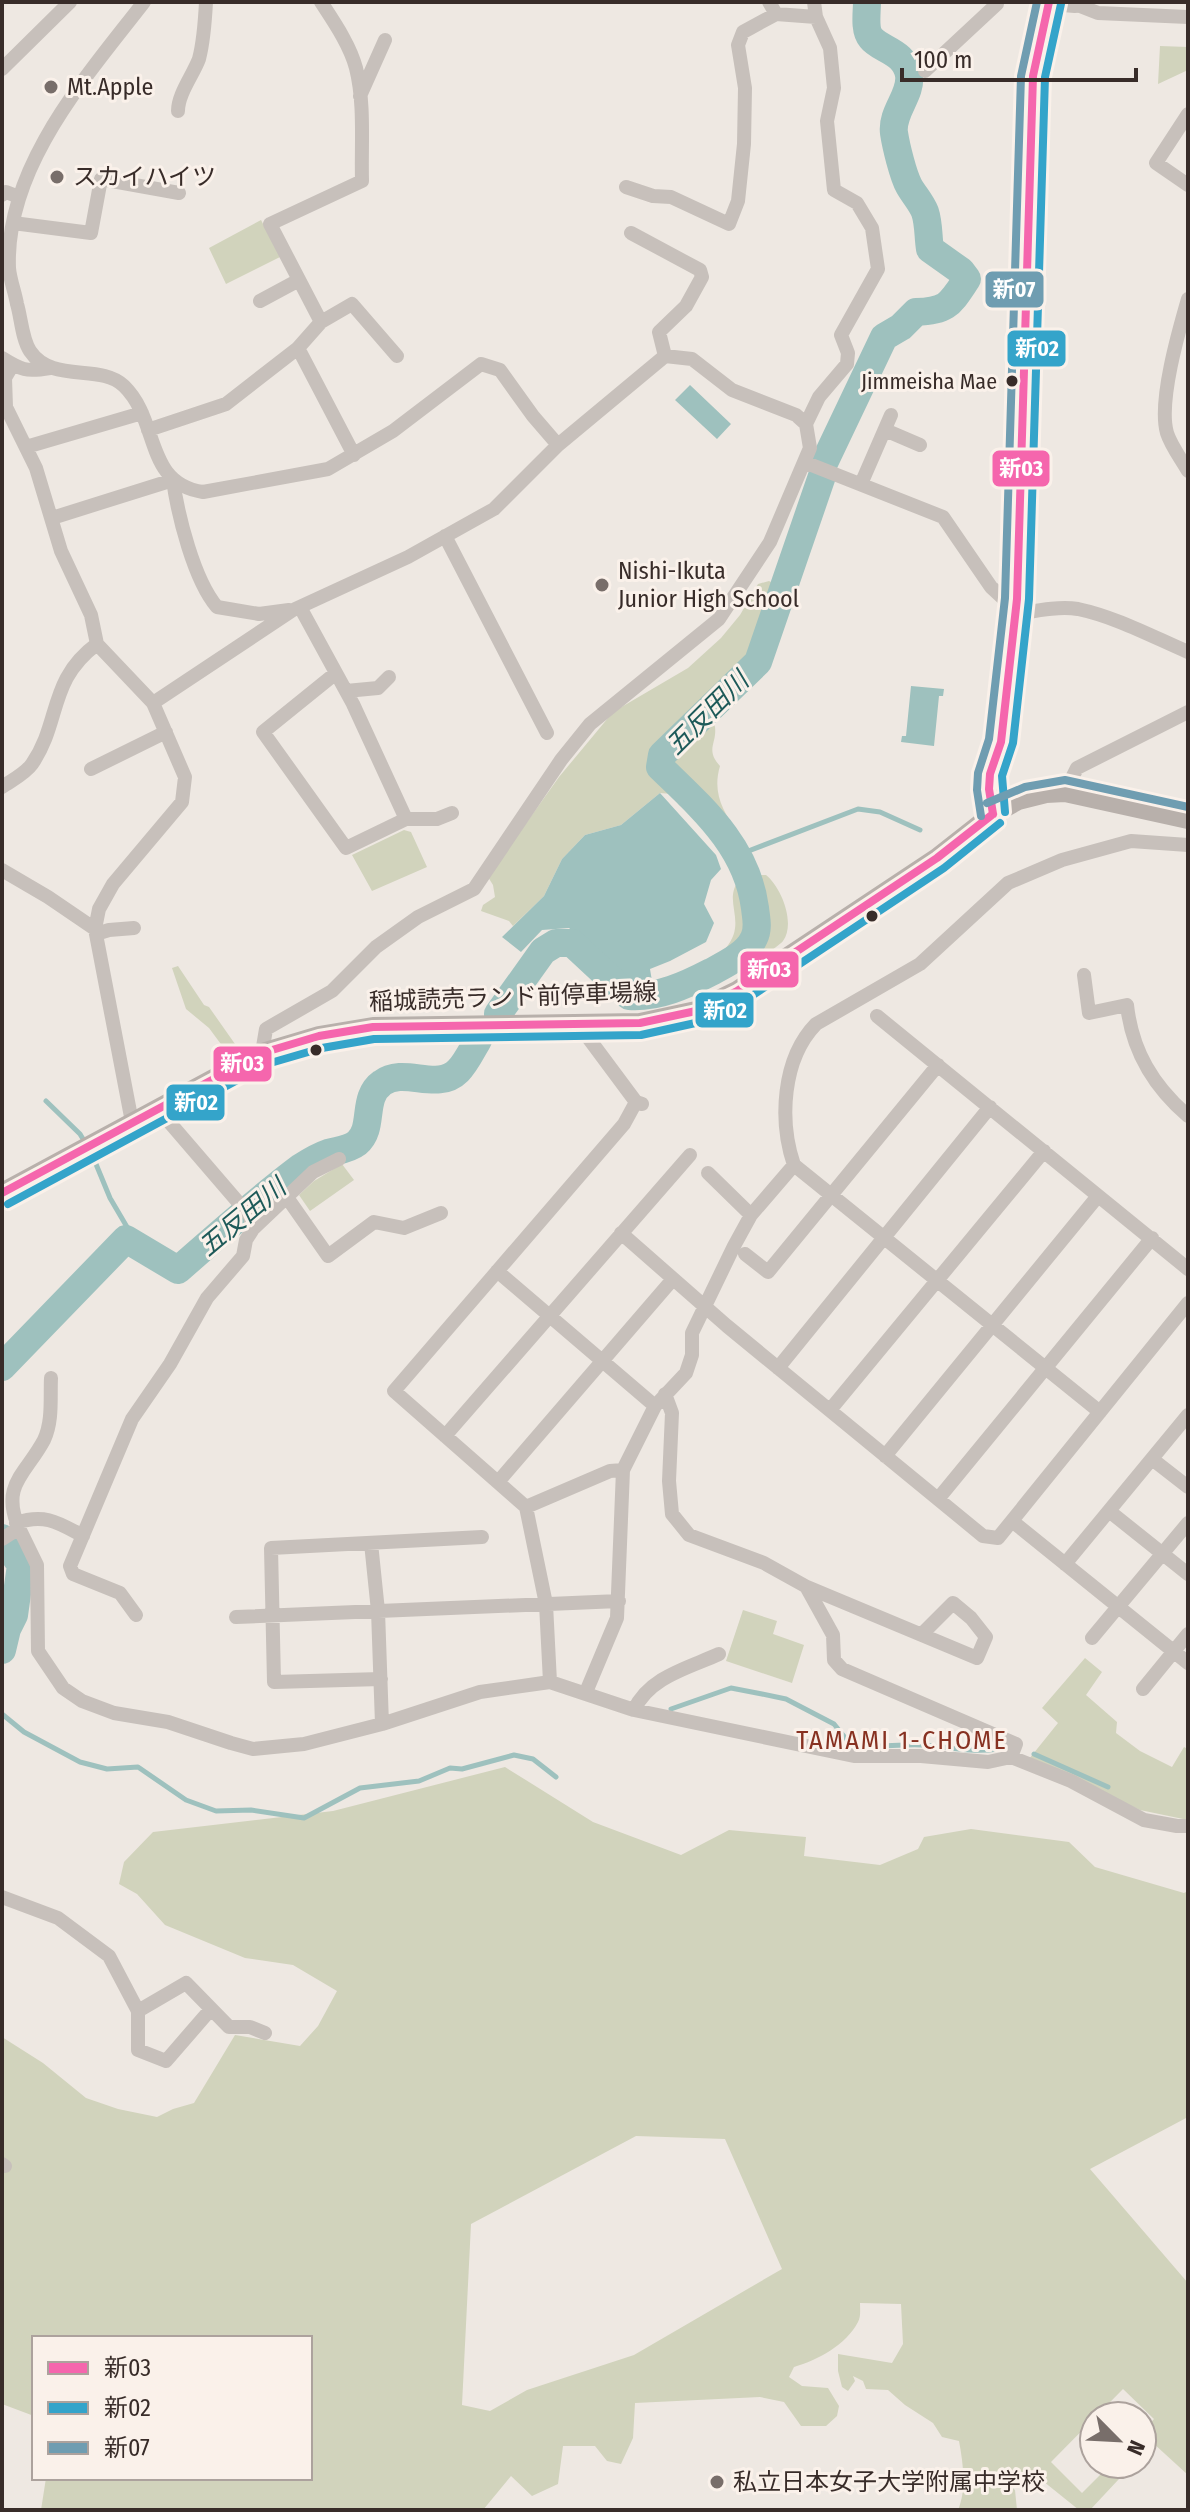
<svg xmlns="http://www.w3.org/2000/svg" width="1190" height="2512" viewBox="0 0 1190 2512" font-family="'Fira Sans Condensed','Noto Sans JP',sans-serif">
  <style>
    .green { fill: #d1d3bc; fill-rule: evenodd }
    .water { fill: #9ec1be }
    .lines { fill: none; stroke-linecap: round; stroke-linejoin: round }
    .stream { stroke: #9ec1be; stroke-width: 5 }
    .river { stroke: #9ec1be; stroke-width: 28 }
    .minor { stroke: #c7c0bb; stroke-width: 14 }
    .tertiary { stroke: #c7c0bb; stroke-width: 18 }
    .secondary { stroke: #b8b0ab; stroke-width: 20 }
    .bus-1-casing { stroke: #faf1ea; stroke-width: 14 }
    .bus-2-casing { stroke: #faf1ea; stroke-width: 14 }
    .bus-3-casing { stroke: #faf1ea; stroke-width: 14 }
    .bus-1 { stroke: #f566ad; stroke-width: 8 }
    .bus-2 { stroke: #34a4ca; stroke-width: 8 }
    .bus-3 { stroke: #6f9db1; stroke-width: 8 }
    .poi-dot { fill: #786e6a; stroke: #faf1ea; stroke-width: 3 }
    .bus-dot { fill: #382c29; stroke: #faf1ea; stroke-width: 3 }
    .labels { text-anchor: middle; stroke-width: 6; stroke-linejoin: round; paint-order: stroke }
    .bus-label { font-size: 22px; fill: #382c29; stroke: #faf1ea; text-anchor: end }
    .poi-label { font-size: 24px; fill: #382c29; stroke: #faf1ea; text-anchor: start }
    .street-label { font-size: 24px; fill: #382c29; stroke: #faf1ea }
    .water-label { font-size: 26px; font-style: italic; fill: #1e5a59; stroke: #faf1ea }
    .neighbourhood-label { font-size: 26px; letter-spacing: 2px; fill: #873121; stroke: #faf1ea }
    .line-badge { stroke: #faf1ea; stroke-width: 3 }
    .badge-label { font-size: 22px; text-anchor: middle; font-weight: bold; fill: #fff }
  </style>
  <rect width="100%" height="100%" fill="#eee8e2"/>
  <path class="green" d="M1160 46 1188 47V70L1158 84Z
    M261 220 280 257 226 284 209 248Z
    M769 581 787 590 767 653 710 714C712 718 714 723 715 727 717 744 705 749 720 766 712 793 723 811 738 833L725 850 697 819 679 805 672 794 660 793 621 825 585 835 562 859 544 896 513 926 509 921 481 911 483 905 495 897 493 885 488 877 559 777 613 712 688 668 721 638 740 615 758 584Z
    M404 830 411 832 427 867 372 891 352 855Z
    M755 875H766C781 887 796 923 783 941 781 944 762 957 757 962L752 961 741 969 740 965 734 966 726 948C748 921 722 902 739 880Z
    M178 966 204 1005 209 1007 235 1044 226 1051 209 1028 186 1009 172 968Z
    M342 1164 354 1180 310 1211 299 1195 314 1181Z
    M743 1610 777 1621 773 1634 804 1645 792 1683 726 1661Z
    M1085 1658 1102 1672 1086 1695 1117 1722 1116 1733 1140 1751 1172 1767 1184 1747 1188 1749V1820L1140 1810 1029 1759 1058 1723 1042 1708Z
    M505 1767 593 1822 681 1855 729 1830 806 1837 804 1856 880 1865 918 1849 924 1837 971 1829 1069 1842 1095 1867 1184 1893 1188 1891V2117L1090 2169 1188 2283V2475L1153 2443 1142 2455V2432L1154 2419 1123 2389 1051 2462 1082 2493 1111 2464H1133L1090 2510H1079L1033 2473 1007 2483 1015 2490 1017 2510H958C967 2489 963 2463 959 2441L942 2437 933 2423 905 2405 888 2390 866 2389 863 2381 853 2376 855 2381 848 2391 842 2387 838 2371V2354L892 2363 903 2344 901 2304 860 2303C860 2309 861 2317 858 2322 846 2345 818 2360 794 2367L789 2377 802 2386 828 2388 839 2406 837 2416 826 2426H801L784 2402 760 2397 635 2403 633 2438 621 2464 607 2461 595 2446H563L558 2484 532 2496 511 2476 483 2510H41L46 2478H310V2338H34V2416L2 2404V2037L43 2063 86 2098 118 2109 157 2117 173 2109 194 2103 235 2035 300 2046 318 2026 337 1991 293 1965 245 1958 165 1925 137 1894 119 1884 124 1862 153 1832 333 1811ZM636 2136 725 2139 782 2269 634 2355 527 2390 490 2411 462 2405 471 2224Z"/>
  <path class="water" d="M690 385 731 424 717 439 675 400Z
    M911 686 944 689 943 696H939L934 746 901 742 902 736H906Z
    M660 793 716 855 721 869 711 880 704 904 714 923 706 942 670 961 650 969 652 981 633 983 569 928 542 930 521 952 502 937 544 896 562 859 585 835 621 825Z"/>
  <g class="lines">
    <path class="stream" d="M738 855 858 809 880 812 920 830
      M46 1101 80 1134 86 1144
      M91 1152 110 1198 127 1227 126 1239
      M671 1709 731 1688 762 1694 786 1699 834 1724 851 1745C875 1748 898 1744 922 1745 947 1747 972 1753 998 1749
      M2 1714 24 1732 80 1762 107 1769 138 1767 186 1800 216 1811 251 1810 304 1818 360 1788 419 1781 450 1768 462 1769 514 1755 533 1759 556 1777
      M1034 1754 1108 1787"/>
    <path class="river" d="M824 463 884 337 901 327 916 312C948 311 950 304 967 279L961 271 930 249C928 237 929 224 925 212 921 202 914 195 909 186 903 175 896 146 894 133 891 112 912 95 909 75 905 51 880 50 871 38 864 30 867 12 867 2
      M498 1014 543 951 556 943H572L629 996C658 998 686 985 711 972 726 964 747 954 754 938 759 928 756 918 755 908 747 846 702 808 660 767L662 755 758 662 822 476
      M2 1367 126 1239 178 1270C218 1235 258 1199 301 1167 309 1162 319 1156 328 1153 338 1150 348 1150 357 1143 375 1128 361 1098 382 1083 404 1066 437 1092 458 1071 466 1063 472 1050 478 1040
      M2 1538 21 1565 14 1615 7 1629 2 1650"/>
    <path class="minor" d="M144 2C86 77 5 167 9 268 10 280 15 292 17 304 21 317 22 339 30 351 52 384 100 363 124 386 160 421 144 483 203 492L328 469 393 431 481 364 500 370 533 416 558 445
      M769 2 776 14 816 17
      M1075 4 1098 13 1188 17
      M2 69 70 2
      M925 71 997 4
      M360 96 385 40
      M178 111C178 94 193 75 199 59 204 40 205 21 206 2
      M1188 114 1156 163 1188 185
      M626 187 653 196 671 197 729 224 738 201 744 144 745 88 738 45 743 32 776 14
      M2 195 6 192 19 197
      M13 223 91 233 101 179 179 193
      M631 233 700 270 702 277 686 306 659 332 665 356
      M1188 299C1179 330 1158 402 1167 433 1171 446 1182 460 1188 471
      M260 301 299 280
      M321 322 270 224 362 181C361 144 365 104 356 68 350 45 334 22 321 2
      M298 348 354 455
      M2 358C21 370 26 372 50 368
      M12 366 5 378 6 407 36 468 61 551 91 615 97 644 153 703 185 777 182 802 113 884 99 909 95 929 132 1122
      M806 424 819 397 847 364 848 353 841 335 878 269 872 228 857 203 834 190 827 121 834 88 830 48 816 17 814 2
      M148 430 226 404 298 348 321 322 352 304 397 356
      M885 430 920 445
      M26 447 142 413
      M804 462 943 517 991 587 1004 599H1017
      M861 484 891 415
      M52 518 173 480C178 516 194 580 217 607L259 614 289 610
      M445 536 547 733
      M300 607 353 704 406 819
      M1016 614C1035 611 1058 606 1078 609 1116 617 1153 637 1188 652
      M336 673 263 732 346 848 406 819H437L452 813
      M346 691 378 688 389 677
      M153 703 293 610 408 557 494 509 558 445 665 356 692 359 732 390 796 415 806 424 810 448 770 542 719 619 590 724 561 760 474 889 418 917 376 947 332 991 266 1029 262 1053
      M91 769 166 732
      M2 787C12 780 25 774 32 764 61 722 48 680 97 644
      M1065 792 1077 768 1188 712
      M2 870 48 897 95 929
      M96 934 109 930 134 928
      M1084 975 1089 1013 1127 1005C1132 1051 1153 1086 1188 1116
      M877 1016 1188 1269
      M578 1024 636 1102 642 1104
      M158 1109 250 1216 253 1229
      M708 1173 751 1215
      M286 1196 328 1256 374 1222 404 1228 441 1213
      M621 1233 727 1326 983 1536 998 1538 1188 1303
      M745 1254 768 1272 938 1065
      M497 1271 655 1406
      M778 1368 990 1107
      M665 1394 672 1413 669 1481 672 1514 689 1535 764 1563 807 1587 977 1658 986 1637 971 1618 953 1603 922 1634
      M830 1410 1044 1151
      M1100 1412 794 1165C779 1121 782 1059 816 1024L920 964 1008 883 1062 860 1131 841 1188 845
      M445 1436 690 1155
      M885 1456 1098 1196
      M1152 1459 1188 1487
      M498 1482 673 1279
      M938 1499 1152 1238
      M526 1507 610 1471 623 1470
      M1109 1511 1188 1574
      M1012 1521 1188 1663
      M16 1523C45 1513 59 1523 83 1536
      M19 1528C0 1485 26 1474 44 1440 53 1421 50 1398 51 1378
      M2 1539 19 1528 37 1565 38 1651 63 1688 82 1701 114 1713 168 1722 231 1743 253 1749 304 1744 382 1724 480 1692 550 1682 634 1710 854 1756H921L988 1762 1011 1757 1071 1781 1144 1820 1177 1826H1188
      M371 1543 378 1611 382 1724
      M1065 1564 1188 1415
      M807 1588 833 1635 834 1660 842 1669 1016 1744 1011 1757
      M136 1615 120 1593 73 1574 70 1566 132 1419 170 1364 207 1298 243 1256 246 1240 253 1229 313 1172 339 1159
      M236 1617 619 1601
      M1092 1638 1188 1523
      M381 1679 274 1682 271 1548 482 1537
      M550 1682 546 1604 526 1507 394 1391 624 1124 636 1102
      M1143 1689 1188 1634
      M586 1692 617 1618 623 1470 655 1406 686 1373 692 1355V1333L734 1246 751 1215 794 1165
      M634 1710C649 1677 688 1668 719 1654
      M2 1897 58 1918 109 1956 138 2011 186 1983 229 2027H250L265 2033
      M138 2011V2050L166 2061 211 2009
      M2 2164 5 2166"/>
    <path class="tertiary" d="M1051 2 1075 4 1078 2
      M993 814 989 789 990 774 1001 742 1017 599 1033 76C1037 51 1046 28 1049 2"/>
    <path class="secondary" d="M2 1193 262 1053 319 1036 373 1027 640 1023 696 1011 737 991 937 858 993 814 1018 800 1046 793 1065 792 1188 819"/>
    <g class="bus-1-casing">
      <path id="bus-1" d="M993 814 989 789 990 774 1001 742 1017 599 1033 76 1049 2
        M2 1193 262 1053 319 1036 373 1027 640 1023 696 1011 737 991 937 858 993 814"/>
    </g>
    <g class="bus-2-casing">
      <path id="bus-2" d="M1005 812 1002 776 1013 743 1029 599 1045 77 1061 4
        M8 1204 267 1064 322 1048 374 1039 641 1035 700 1022 744 1001 944 868 1000 823"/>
    </g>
    <g class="bus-3-casing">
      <path id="bus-3" d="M987 803 1025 787 1065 780 1188 807
        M981 816 977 790 978 773 989 739 1005 598 1021 76 1037 2"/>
    </g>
    <use href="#bus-1" class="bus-1"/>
    <use href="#bus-2" class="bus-2"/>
    <use href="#bus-3" class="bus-3"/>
  </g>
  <g class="poi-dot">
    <circle cx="51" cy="87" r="8"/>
    <circle cx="57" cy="177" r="8"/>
    <circle cx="602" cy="585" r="8"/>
    <circle cx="717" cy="2482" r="8"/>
  </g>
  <g class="bus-dot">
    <circle cx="1012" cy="381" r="7"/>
    <circle cx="872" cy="916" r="7"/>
    <circle cx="316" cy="1050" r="7"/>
  </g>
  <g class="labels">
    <g class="bus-label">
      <text x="997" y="389">Jimmeisha Mae</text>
    </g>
    <g class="poi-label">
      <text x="67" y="95">Mt.Apple</text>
      <text x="73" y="185">スカイハイツ</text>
      <text x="618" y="579">Nishi-Ikuta<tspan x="618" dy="28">Junior High School</tspan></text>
      <text x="733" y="2490">私立日本女子大学附属中学校</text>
    </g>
    <g class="street-label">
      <text transform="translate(513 997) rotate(-2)" y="8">稲城読売ランド前停車場線</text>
    </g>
    <g class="water-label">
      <text transform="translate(707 713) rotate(-45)" y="9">五反田川</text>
      <text transform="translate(242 1217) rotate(-40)" y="9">五反田川</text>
    </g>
    <g class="neighbourhood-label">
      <text x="902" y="1749">TAMAMI 1-CHOME</text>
    </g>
  </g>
  <g class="line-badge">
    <rect x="984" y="270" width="61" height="39" rx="8" fill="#6f9db1"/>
    <rect x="1006" y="329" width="61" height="39" rx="8" fill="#34a4ca"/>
    <rect x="991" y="449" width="60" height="39" rx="8" fill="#f566ad"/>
    <rect x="739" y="950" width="61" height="39" rx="8" fill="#f566ad"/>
    <rect x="694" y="991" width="61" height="38" rx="8" fill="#34a4ca"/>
    <rect x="212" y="1045" width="61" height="38" rx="8" fill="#f566ad"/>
    <rect x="165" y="1083" width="61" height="39" rx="8" fill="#34a4ca"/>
  </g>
  <g class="badge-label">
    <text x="1014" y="297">新07</text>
    <text x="1037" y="356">新02</text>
    <text x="1021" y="476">新03</text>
    <text x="769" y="977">新03</text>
    <text x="725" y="1018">新02</text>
    <text x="242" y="1071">新03</text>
    <text x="196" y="1110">新02</text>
  </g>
  <rect width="1190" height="2512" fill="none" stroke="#382c29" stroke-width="8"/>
  <rect x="32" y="2336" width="280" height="144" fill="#faf1ea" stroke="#aca29d" stroke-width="2"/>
  <rect x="48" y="2362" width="40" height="12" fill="#f566ad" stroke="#aca29d" stroke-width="2"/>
  <text x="104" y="2376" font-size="24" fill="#382c29">新03</text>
  <rect x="48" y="2402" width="40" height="12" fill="#34a4ca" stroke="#aca29d" stroke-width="2"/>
  <text x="104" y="2416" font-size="24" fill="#382c29">新02</text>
  <rect x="48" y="2442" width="40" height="12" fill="#6f9db1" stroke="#aca29d" stroke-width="2"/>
  <text x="104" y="2456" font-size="24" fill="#382c29">新07</text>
  <g transform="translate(1118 2440) rotate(114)"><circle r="38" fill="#faf1ea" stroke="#aca29d" stroke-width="2"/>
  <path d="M0-6L14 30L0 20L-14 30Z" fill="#786e6a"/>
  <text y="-12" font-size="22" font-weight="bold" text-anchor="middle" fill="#382c29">N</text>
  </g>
  <path d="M902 68v12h234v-12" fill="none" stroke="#382c29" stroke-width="4"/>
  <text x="914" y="68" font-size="24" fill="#382c29" stroke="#faf1ea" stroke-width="6" paint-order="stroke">100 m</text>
</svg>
